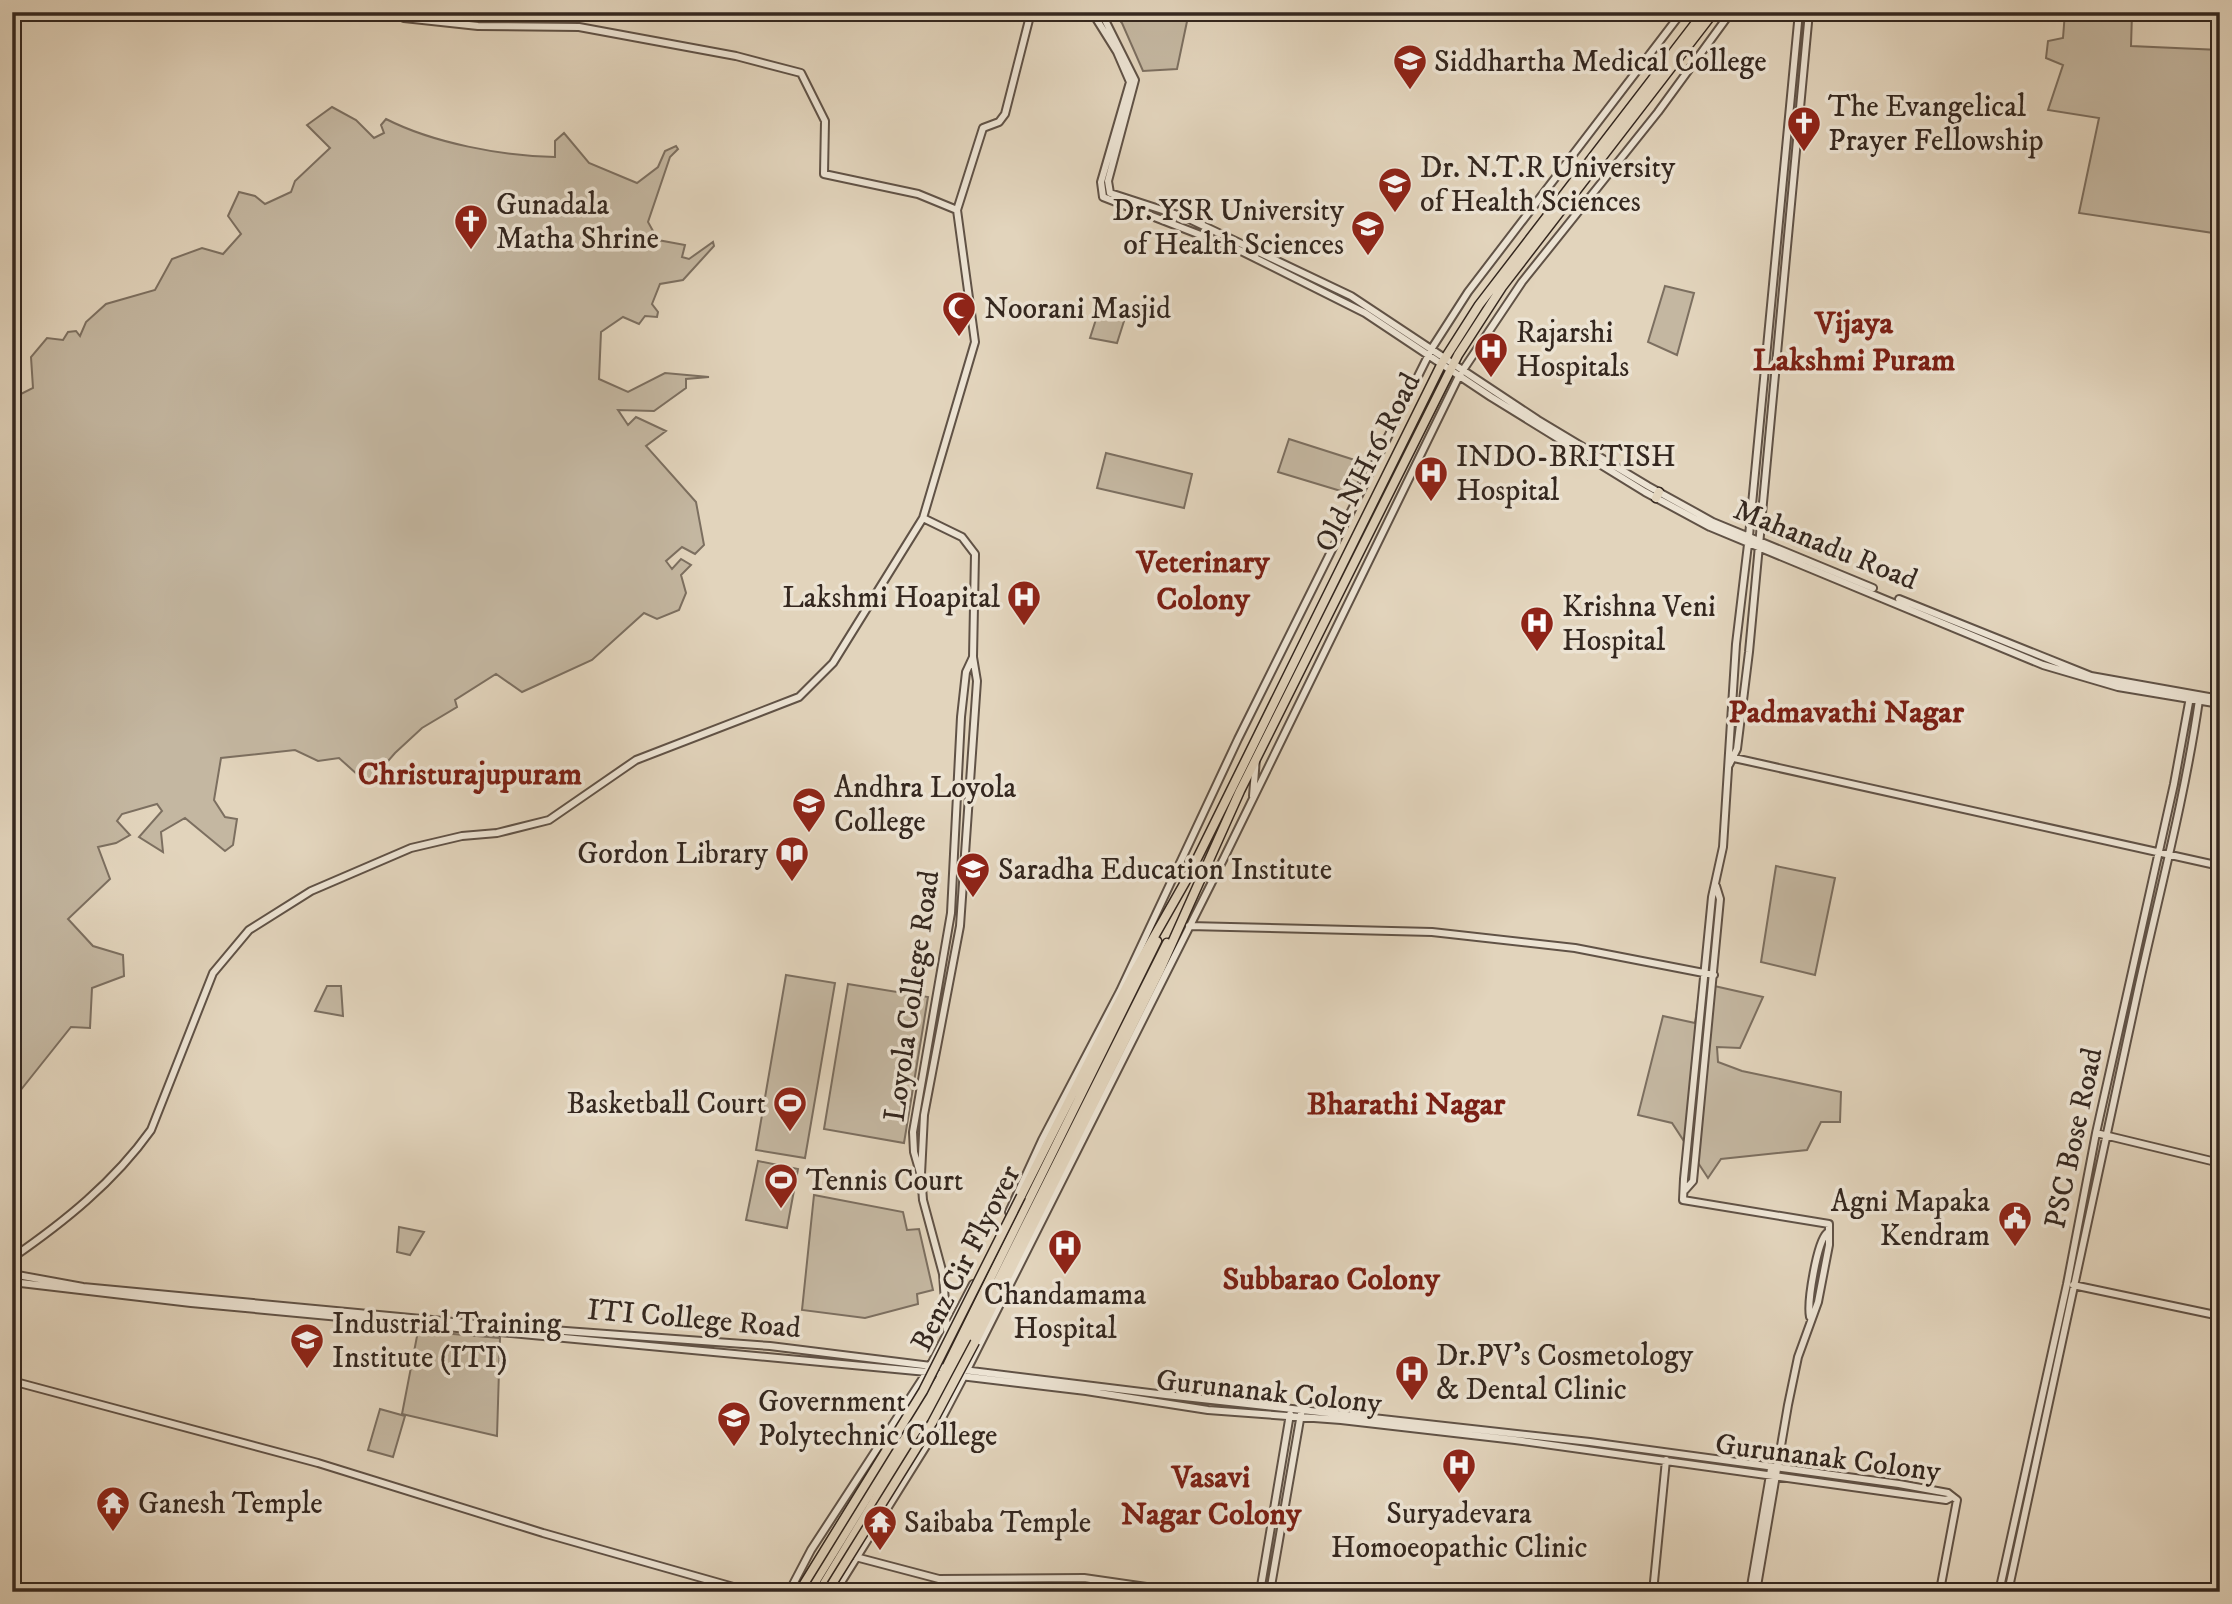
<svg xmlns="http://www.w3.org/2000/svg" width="2232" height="1604" viewBox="0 0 2232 1604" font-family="'IM FELL DW Pica',serif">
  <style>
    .green { fill: #c4b7a1; stroke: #7c6f60; stroke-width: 2 }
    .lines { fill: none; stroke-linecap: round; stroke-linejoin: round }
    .minor-casing { stroke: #605246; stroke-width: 10 }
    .major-casing { stroke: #34271f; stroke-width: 11 }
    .minor { stroke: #ece3d3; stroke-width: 6 }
    .major { stroke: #e2d4bc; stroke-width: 8 }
    .major-bridge-casing { stroke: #34271f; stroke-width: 11; stroke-linecap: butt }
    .major-bridge { stroke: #e2d4bc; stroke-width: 8 }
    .labels { text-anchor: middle; stroke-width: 7; stroke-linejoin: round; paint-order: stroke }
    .poi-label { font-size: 30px; fill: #34271f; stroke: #ece3d3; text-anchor: start }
    .street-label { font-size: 30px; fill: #34271f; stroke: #ece3d3 }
    .neighbourhood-label { font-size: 32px; font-weight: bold; fill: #7a1f14; stroke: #ece3d3 }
  </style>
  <rect width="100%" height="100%" fill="#e2d4bc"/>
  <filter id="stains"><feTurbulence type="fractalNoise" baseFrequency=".00286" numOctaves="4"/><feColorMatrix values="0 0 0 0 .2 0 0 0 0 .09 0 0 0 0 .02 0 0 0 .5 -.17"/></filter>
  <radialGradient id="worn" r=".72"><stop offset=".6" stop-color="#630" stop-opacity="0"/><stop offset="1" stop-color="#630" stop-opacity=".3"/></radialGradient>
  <path class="green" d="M1112 12H1189L1177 69 1143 71 1122 23Z
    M2065 12 2132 14 2131 46 2220 50V234L2079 213 2099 118 2048 110 2063 65 2046 58 2048 41 2063 38Z
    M332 107 356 120 374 138 384 133 381 125 386 119C433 143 502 156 555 157V141L564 133 589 163 637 183 658 167 665 151 676 146 678 149 670 157 648 222 658 240 685 245 682 257 689 259 713 242 714 246 683 280 660 284 652 304 658 312 657 317 645 316 639 324 623 317 601 332 599 379 628 392 665 373 709 377 686 379V388L654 411 618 410 628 425 636 417 666 431 646 446 696 502 704 545 695 554 682 547 666 561 672 569 681 559 691 565 681 575 686 593 679 610 657 619 644 613 592 660 522 692 496 674 455 700 457 707 422 728 395 753 368 784 339 758 318 761 295 750 221 758 214 800 225 817 237 819 233 845 225 851 185 818 161 832 163 852 139 837 162 811 157 804 122 814 117 821 130 835 116 843 98 847 110 879 68 919 93 946 123 955 124 976 92 988 90 1028 71 1027 12 1101V383L21 394 33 388 31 357 47 338 63 340 68 332 76 331 80 336 86 322 106 304 155 290 172 259 202 248 223 254 241 234 228 216 239 192 255 196 265 204 291 192 295 181 330 148 307 125Z
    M1665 286 1694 293 1677 355 1648 342Z
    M1099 310 1125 318 1117 343 1090 338Z
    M1289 439 1364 463 1354 495 1278 472Z
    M1106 453 1192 474 1184 508 1097 488Z
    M1776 866 1835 878 1815 975 1761 962Z
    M786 975 835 983 805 1158 756 1150Z
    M1701 983 1763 997 1740 1048 1717 1047 1718 1062 1742 1071 1841 1092 1840 1122H1821L1807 1150 1721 1159 1708 1178 1672 1123 1638 1115 1663 1016 1695 1023Z
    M848 984 928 997 904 1143 824 1129Z
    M327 986H341L343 1016 315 1011Z
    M758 1161 798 1169 787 1228 746 1220Z
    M814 1195 903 1212 907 1230 919 1229 933 1290 917 1294 918 1304 865 1318 802 1310Z
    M399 1227 424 1232 410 1255 397 1252Z
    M418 1331 500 1338 497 1436 402 1414Z
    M380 1409 405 1416 393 1457 368 1450Z"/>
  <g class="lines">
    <g class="minor-casing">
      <path id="minor" d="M395 12 404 18 478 26 579 27 736 56 801 73 825 121 824 174 918 194 957 210
        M1092 12 1117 52 1130 82 1101 182 1103 197 1239 250 1365 313 1491 397 1645 492 1710 527 2043 665 2118 687 2220 704
        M1101 12 1135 80 1108 181 1110 193 1187 218 1351 296 1538 420 1648 486 1713 522 1873 588
        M923 518 962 537 975 554 973 657 977 681 960 926 924 1115 921 1174 923 1200 943 1274 947 1330
        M1899 599 2091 676 2220 699
        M1734 758 2220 866
        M1729 765 1737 749 1749 652 1809 12
        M1253 796 1256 758
        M1189 926 1432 932 1575 948 1714 975
        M2096 1133 2220 1163
        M920 1173 914 1152 913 1132 951 913 961 717 966 672 973 657
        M1685 1190 1693 1181 1720 899 1716 886
        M1009 1212 1042 1140 1120 991 1238 739 1432 348 1468 292 1682 12
        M12 1258C64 1222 114 1182 151 1130L213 973 249 930 311 891 411 848 462 836 497 833 549 820 636 760 799 697 833 663 923 518 975 342 957 210 983 128 999 122 1005 114 1031 12
        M12 1274 83 1287 496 1326 770 1346 1166 1395 1590 1442 1899 1484 1948 1493 1957 1500 1941 1585 1969 1592
        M12 1282 191 1303 927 1372 1086 1391 1208 1410 1341 1420 1515 1440 1946 1500 1952 1497
        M2073 1285 2220 1316
        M1810 1317C1807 1302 1817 1242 1827 1233
        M968 1368 1224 858 1459 376 1522 282 1658 112 1731 12
        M12 1381 318 1463 543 1533 751 1592
        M848 1555 939 1579 1084 1578 1181 1592
        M789 1592 811 1550 927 1372 973 1284
        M835 1592 933 1435 964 1376
        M1260 1592 1290 1414
        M1270 1592 1302 1408
        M1653 1592 1666 1460
        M1750 1592 1771 1469
        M1756 1592 1788 1405 1798 1357 1818 1302 1829 1245V1224L1683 1200 1684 1179 1712 897 1723 847 1736 644 1749 536 1799 12
        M1999 1592 2067 1284 2096 1133 2174 784 2190 697
        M2008 1592C2050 1389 2096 1187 2139 985 2160 890 2185 797 2199 700"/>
    </g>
    <g class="major-casing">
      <path id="major" d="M12 24 17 12
        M1656 498 1659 492
        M1021 1196 1134 972 1188 877 1442 363 1479 305 1704 12
        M975 1342 1159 972 1240 791 1458 355 1502 287 1714 12
        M809 1592 943 1374 1157 941
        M819 1592 951 1375 1167 943"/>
    </g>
    <use href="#minor" class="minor"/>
    <use href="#major" class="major"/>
    <g class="major-bridge-casing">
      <path id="major-bridge" d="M799 1592 923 1391 1021 1196
        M827 1592 932 1423 975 1342"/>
    </g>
    <use href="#major-bridge" class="major-bridge"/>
  </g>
  <defs>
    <g id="university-pin" transform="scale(1.75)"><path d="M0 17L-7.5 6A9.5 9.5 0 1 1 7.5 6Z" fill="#8f2418" stroke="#ece3d3"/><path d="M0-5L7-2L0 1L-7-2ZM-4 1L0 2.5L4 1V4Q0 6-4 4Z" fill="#fff"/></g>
    <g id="church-pin" transform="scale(1.75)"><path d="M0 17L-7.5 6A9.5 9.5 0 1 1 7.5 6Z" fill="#8f2418" stroke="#ece3d3"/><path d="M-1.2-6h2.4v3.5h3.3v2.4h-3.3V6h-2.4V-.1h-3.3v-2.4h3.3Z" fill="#fff"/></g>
    <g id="mosque-pin" transform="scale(1.75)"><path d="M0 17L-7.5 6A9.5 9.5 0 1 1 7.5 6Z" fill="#8f2418" stroke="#ece3d3"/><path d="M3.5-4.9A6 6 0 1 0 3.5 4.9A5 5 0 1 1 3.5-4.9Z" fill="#fff"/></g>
    <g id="hospital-pin" transform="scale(1.75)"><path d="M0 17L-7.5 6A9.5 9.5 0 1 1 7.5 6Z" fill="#8f2418" stroke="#ece3d3"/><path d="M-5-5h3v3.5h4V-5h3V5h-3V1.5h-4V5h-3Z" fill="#fff"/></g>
    <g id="library-pin" transform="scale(1.75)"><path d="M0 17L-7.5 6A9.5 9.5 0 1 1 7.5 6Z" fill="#8f2418" stroke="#ece3d3"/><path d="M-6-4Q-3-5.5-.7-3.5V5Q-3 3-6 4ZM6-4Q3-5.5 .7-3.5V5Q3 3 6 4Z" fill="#fff"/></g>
    <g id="stadium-pin" transform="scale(1.75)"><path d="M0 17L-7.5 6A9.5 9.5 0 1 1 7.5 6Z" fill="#8f2418" stroke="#ece3d3"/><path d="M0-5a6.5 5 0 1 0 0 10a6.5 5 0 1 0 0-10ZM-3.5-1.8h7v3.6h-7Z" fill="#fff"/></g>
    <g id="civic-pin" transform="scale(1.75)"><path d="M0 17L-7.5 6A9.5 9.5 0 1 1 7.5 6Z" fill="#8f2418" stroke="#ece3d3"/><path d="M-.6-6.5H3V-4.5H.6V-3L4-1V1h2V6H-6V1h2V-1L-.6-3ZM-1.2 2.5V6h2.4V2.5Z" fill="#fff"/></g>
    <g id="temple-pin" transform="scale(1.75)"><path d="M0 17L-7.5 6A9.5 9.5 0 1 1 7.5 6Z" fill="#8f2418" stroke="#ece3d3"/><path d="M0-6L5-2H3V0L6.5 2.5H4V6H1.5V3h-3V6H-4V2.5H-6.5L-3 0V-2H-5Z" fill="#fff"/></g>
  </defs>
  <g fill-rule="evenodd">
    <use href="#university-pin" x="1410" y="61"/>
    <use href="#church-pin" x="1804" y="123"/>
    <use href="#university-pin" x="1395" y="184"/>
    <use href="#church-pin" x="471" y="221"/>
    <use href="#university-pin" x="1368" y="227"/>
    <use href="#mosque-pin" x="959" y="308"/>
    <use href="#hospital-pin" x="1491" y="349"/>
    <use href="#hospital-pin" x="1431" y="473"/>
    <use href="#hospital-pin" x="1024" y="597"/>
    <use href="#hospital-pin" x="1537" y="623"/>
    <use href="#university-pin" x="809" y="804"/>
    <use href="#library-pin" x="792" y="853"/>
    <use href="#university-pin" x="973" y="869"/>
    <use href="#stadium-pin" x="790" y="1103"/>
    <use href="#stadium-pin" x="781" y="1180"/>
    <use href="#civic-pin" x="2015" y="1218"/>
    <use href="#hospital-pin" x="1065" y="1246"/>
    <use href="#university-pin" x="307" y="1340"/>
    <use href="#hospital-pin" x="1412" y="1372"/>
    <use href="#university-pin" x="734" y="1418"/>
    <use href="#hospital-pin" x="1459" y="1465"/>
    <use href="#temple-pin" x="113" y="1503"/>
    <use href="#temple-pin" x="880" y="1522"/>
  </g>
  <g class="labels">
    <g class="poi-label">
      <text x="1434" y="71">Siddhartha Medical College</text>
      <text x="1828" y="116">The Evangelical<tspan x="1828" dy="34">Prayer Fellowship</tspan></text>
      <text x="1420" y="177">Dr. N.T.R University<tspan x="1420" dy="34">of Health Sciences</tspan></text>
      <text x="496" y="214">Gunadala<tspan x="496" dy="34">Matha Shrine</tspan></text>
      <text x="1344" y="220" text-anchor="end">Dr. YSR University<tspan x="1344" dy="34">of Health Sciences</tspan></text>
      <text x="984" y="318">Noorani Masjid</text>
      <text x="1516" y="342">Rajarshi<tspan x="1516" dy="34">Hospitals</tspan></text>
      <text x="1456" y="466">INDO-BRITISH<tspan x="1456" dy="34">Hospital</tspan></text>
      <text x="1000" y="607" text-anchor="end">Lakshmi Hoapital</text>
      <text x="1562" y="616">Krishna Veni<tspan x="1562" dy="34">Hospital</tspan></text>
      <text x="834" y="797">Andhra Loyola<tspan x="834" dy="34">College</tspan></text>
      <text x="768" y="863" text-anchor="end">Gordon Library</text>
      <text x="998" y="879">Saradha Education Institute</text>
      <text x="766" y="1113" text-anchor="end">Basketball Court</text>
      <text x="806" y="1190">Tennis Court</text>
      <text x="1990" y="1211" text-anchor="end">Agni Mapaka<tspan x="1990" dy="34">Kendram</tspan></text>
      <text x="1065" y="1304" text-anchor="middle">Chandamama<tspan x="1065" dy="34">Hospital</tspan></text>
      <text x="332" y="1333">Industrial Training<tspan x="332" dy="34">Institute (ITI)</tspan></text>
      <text x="1436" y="1365">Dr.PV's Cosmetology<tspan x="1436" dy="34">&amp; Dental Clinic</tspan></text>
      <text x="758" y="1411">Government<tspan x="758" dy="34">Polytechnic College</tspan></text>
      <text x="138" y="1513">Ganesh Temple</text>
      <text x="1459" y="1523" text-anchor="middle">Suryadevara<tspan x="1459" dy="34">Homoeopathic Clinic</tspan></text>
      <text x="904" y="1532">Saibaba Temple</text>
    </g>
    <g class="street-label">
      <text transform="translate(1367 462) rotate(-63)" y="10">Old NH16 Road</text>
      <text transform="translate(1826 544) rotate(22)" y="10">Mahanadu Road</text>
      <text transform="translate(911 996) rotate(-82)" y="10">Loyola College Road</text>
      <text transform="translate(2073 1138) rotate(-78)" y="10">PSC Bose Road</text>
      <text transform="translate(965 1258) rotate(-63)" y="10">Benz Cir Flyover</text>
      <text transform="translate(694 1318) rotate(5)" y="10">ITI College Road</text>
      <text transform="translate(1269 1391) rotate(6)" y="10">Gurunanak Colony</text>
      <text transform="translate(1828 1457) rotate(7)" y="10">Gurunanak Colony</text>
    </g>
    <g class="neighbourhood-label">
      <text x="1854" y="333">Vijaya<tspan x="1854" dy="37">Lakshmi Puram</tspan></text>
      <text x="1203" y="572">Veterinary<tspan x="1203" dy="37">Colony</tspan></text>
      <text x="1846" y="722">Padmavathi Nagar</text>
      <text x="470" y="784">Christurajupuram</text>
      <text x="1406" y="1114">Bharathi Nagar</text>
      <text x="1331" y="1289">Subbarao Colony</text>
      <text x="1211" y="1487">Vasavi<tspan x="1211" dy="37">Nagar Colony</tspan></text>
    </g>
  </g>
  <rect width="2232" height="1604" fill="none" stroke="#e2d4bc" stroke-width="42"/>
  <rect x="14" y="14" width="2204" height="1576" fill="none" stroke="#34271f" stroke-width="3.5"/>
  <rect x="21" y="21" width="2190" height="1562" fill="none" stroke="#34271f" stroke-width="2"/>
  <rect width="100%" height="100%" filter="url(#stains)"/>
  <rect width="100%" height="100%" fill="url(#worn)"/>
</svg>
